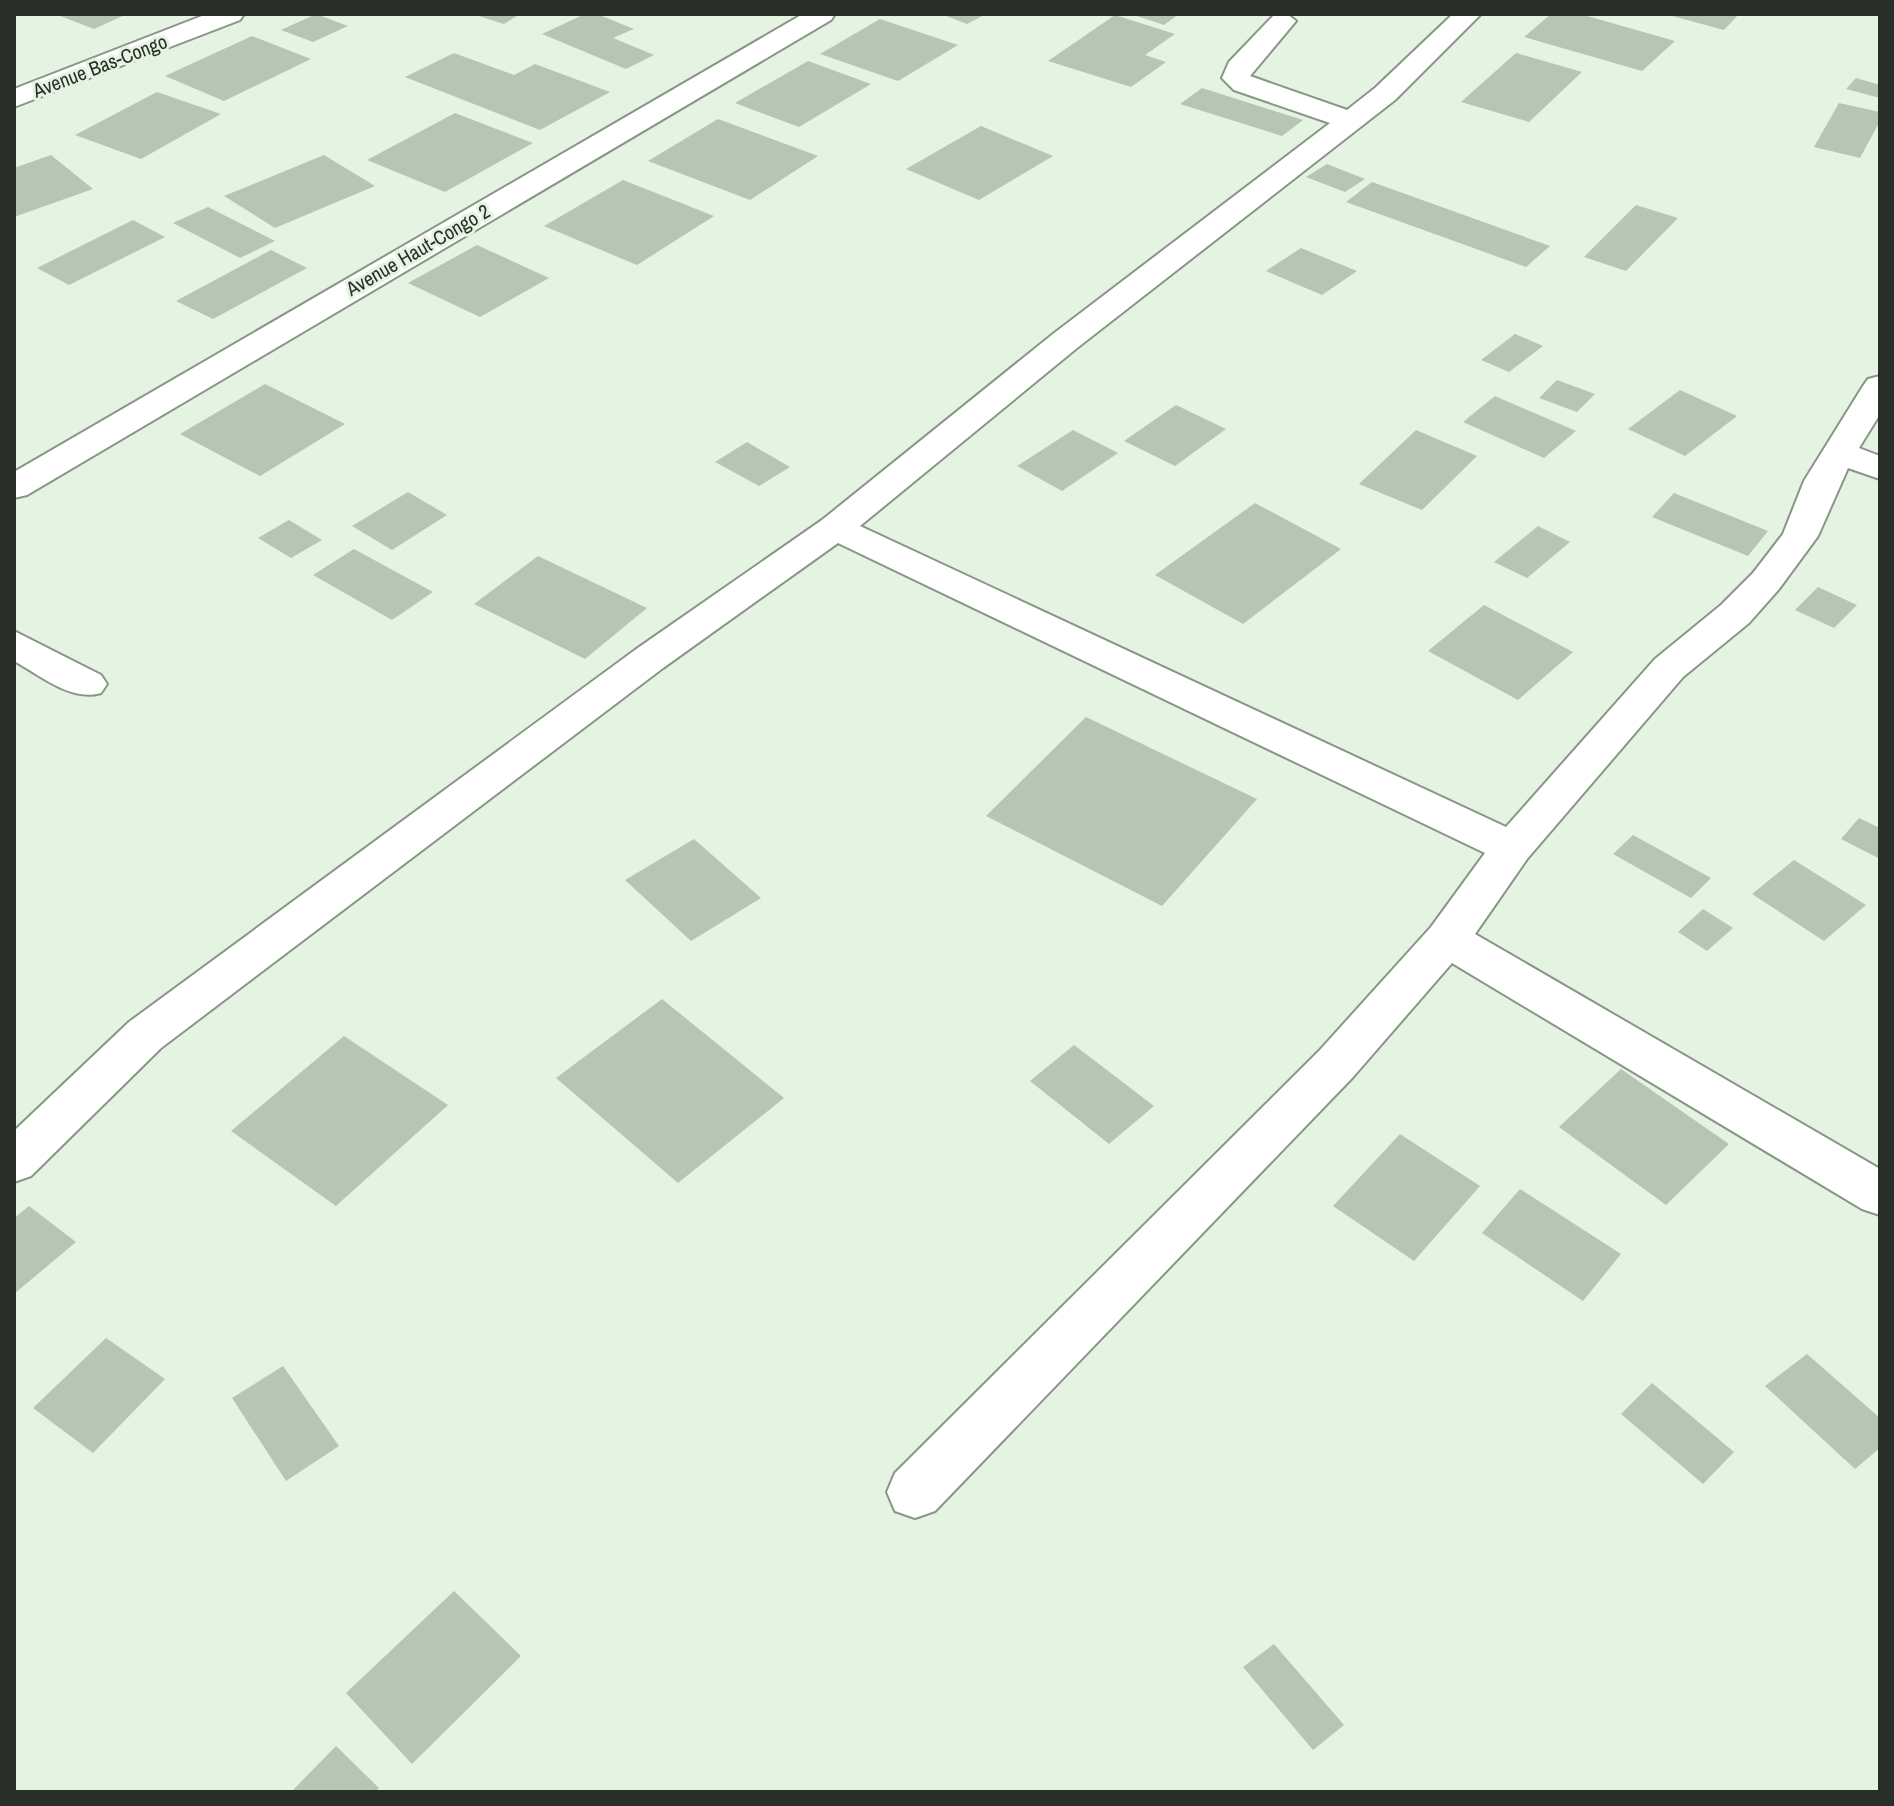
<svg xmlns="http://www.w3.org/2000/svg" width="1894" height="1806" viewBox="0 0 1894 1806" font-family="'Archivo Narrow',sans-serif">
  <style>
    .building { fill: #b7c5b4 }
    .lines { fill: none; stroke-linecap: round; stroke-linejoin: round }
    .minor-casing { stroke: #889686; stroke-width: 4 }
    .minor { fill: #fff; fill-rule: evenodd }
    .labels { text-anchor: middle; stroke-width: 6; stroke-linejoin: round; paint-order: stroke }
    .far-street-label { font-size: 20px; fill: #292f28; stroke: #e5f3e2 }
  </style>
  <rect width="100%" height="100%" fill="#e5f3e2"/>
  <path class="building" d="M55 14H127L94 29Z
    M316 14 348 26 313 42 281 30Z
    M472 14H520L504 24Z
    M585 14H597L634 29 613 38 654 55 626 69 542 34Z
    M941 14H986L967 24Z
    M1131 14H1179L1164 25Z
    M1551 14H1580L1675 41 1642 71 1524 37Z
    M1665 14H1739L1724 30Z
    M1115 15 1175 34 1145 55 1166 62 1131 87 1048 61Z
    M880 19 958 45 898 81 820 54Z
    M252 36 311 59 224 101 165 76Z
    M454 53 514 75 535 64 610 92 540 130 405 77Z
    M1516 53 1582 72 1529 122 1461 102Z
    M808 61 871 84 799 127 735 103Z
    M1856 78 1880 85V98L1846 89Z
    M1202 88 1303 120 1282 136 1180 104Z
    M157 92 221 114 141 159 75 135Z
    M1839 103 1880 112V121L1860 158 1814 147Z
    M455 113 533 143 445 192 367 160Z
    M718 119 818 156 750 200 648 161Z
    M981 126 1053 156 979 200 906 169Z
    M51 155 93 189 14 217V168Z
    M324 155 375 186 275 228 224 196Z
    M1327 164 1365 179 1345 192 1306 177Z
    M623 180 714 216 637 265 544 226Z
    M1372 182 1550 246 1526 267 1346 202Z
    M1636 205 1678 218 1626 271 1584 257Z
    M208 207 275 241 240 258 173 223Z
    M133 220 165 237 69 285 37 268Z
    M477 245 549 278 480 317 408 283Z
    M1301 248 1357 271 1322 295 1266 271Z
    M271 250 307 268 213 319 176 301Z
    M1515 334 1543 346 1509 372 1481 360Z
    M1557 380 1595 394 1577 412 1539 398Z
    M265 384 345 424 260 476 180 434Z
    M1680 390 1737 416 1685 456 1628 429Z
    M1495 396 1576 431 1544 458 1463 422Z
    M1176 405 1226 429 1175 466 1124 441Z
    M1073 430 1118 453 1062 491 1017 466Z
    M1416 430 1477 456 1422 510 1359 484Z
    M747 442 790 467 759 486 715 462Z
    M408 492 447 515 392 550 352 526Z
    M1674 493 1768 531 1748 556 1652 517Z
    M1255 503 1341 549 1243 624 1155 575Z
    M289 520 322 540 291 558 258 538Z
    M1538 526 1570 542 1527 578 1494 562Z
    M354 549 433 592 392 620 313 575Z
    M538 556 647 608 585 659 474 604Z
    M1818 587 1857 605 1834 628 1795 610Z
    M1484 605 1573 652 1518 700 1428 651Z
    M1086 717 1257 799 1162 906 986 816Z
    M1859 818 1880 828V859L1841 839Z
    M1633 835 1711 878 1691 898 1613 854Z
    M694 839 761 898 691 941 625 880Z
    M1794 860 1866 905 1824 941 1752 894Z
    M1703 909 1733 928 1707 951 1678 932Z
    M662 999 784 1098 678 1183 556 1078Z
    M344 1036 448 1105 336 1206 231 1131Z
    M1074 1045 1154 1106 1109 1144 1030 1081Z
    M1621 1069 1729 1144 1666 1205 1559 1127Z
    M1400 1134 1480 1186 1414 1261 1333 1206Z
    M1520 1189 1621 1254 1583 1301 1482 1233Z
    M29 1206 76 1242 14 1294V1218Z
    M106 1338 165 1379 93 1453 33 1408Z
    M1807 1354 1880 1418V1448L1855 1469 1765 1386Z
    M283 1366 339 1446 286 1481 232 1398Z
    M1652 1383 1734 1452 1703 1484 1621 1414Z
    M454 1591 521 1656 412 1764 346 1693Z
    M1274 1644 1344 1725 1313 1750 1243 1667Z
    M336 1746 379 1788 375 1792H291Z"/>
  <g class="lines">
    <g class="minor-casing">
      <path id="minor" d="M207 14H244L240 20 14 107V89Z
        M803 14H835L831 20 27 495 14 498V472Z
        M1287 14 1296 21 1250 76 1347 110 1375 88 1453 14H1481L1395 100 1077 348 860 526 1506 827 1655 659 1721 605 1753 573 1783 534 1804 481 1863 386 1868 379 1880 376V414L1859 448 1880 456V479L1848 468 1818 536 1779 589 1749 623 1683 677 1527 859 1475 934 1880 1169V1215L1862 1209 1452 963 1353 1077 935 1511 915 1518 895 1511 887 1492 895 1473 1319 1051 1431 927 1485 853 838 543 663 668 161 1048 31 1176 14 1182V1131L129 1022 635 650 822 520 1053 334 1330 123 1234 90 1222 78 1229 62 1274 15Z
        M14 631 101 675 107 684 101 693C71 702 40 675 14 661Z"/>
    </g>
    <use href="#minor" class="minor"/>
  </g>
  <g class="labels">
    <g class="far-street-label">
      <text transform="translate(100 66) rotate(-21)" y="7">Avenue Bas-Congo</text>
      <text transform="translate(418 250) rotate(-30)" y="7">Avenue Haut-Congo 2</text>
    </g>
  </g>
  <rect width="1894" height="1806" fill="none" stroke="#292f28" stroke-width="32"/>
</svg>
